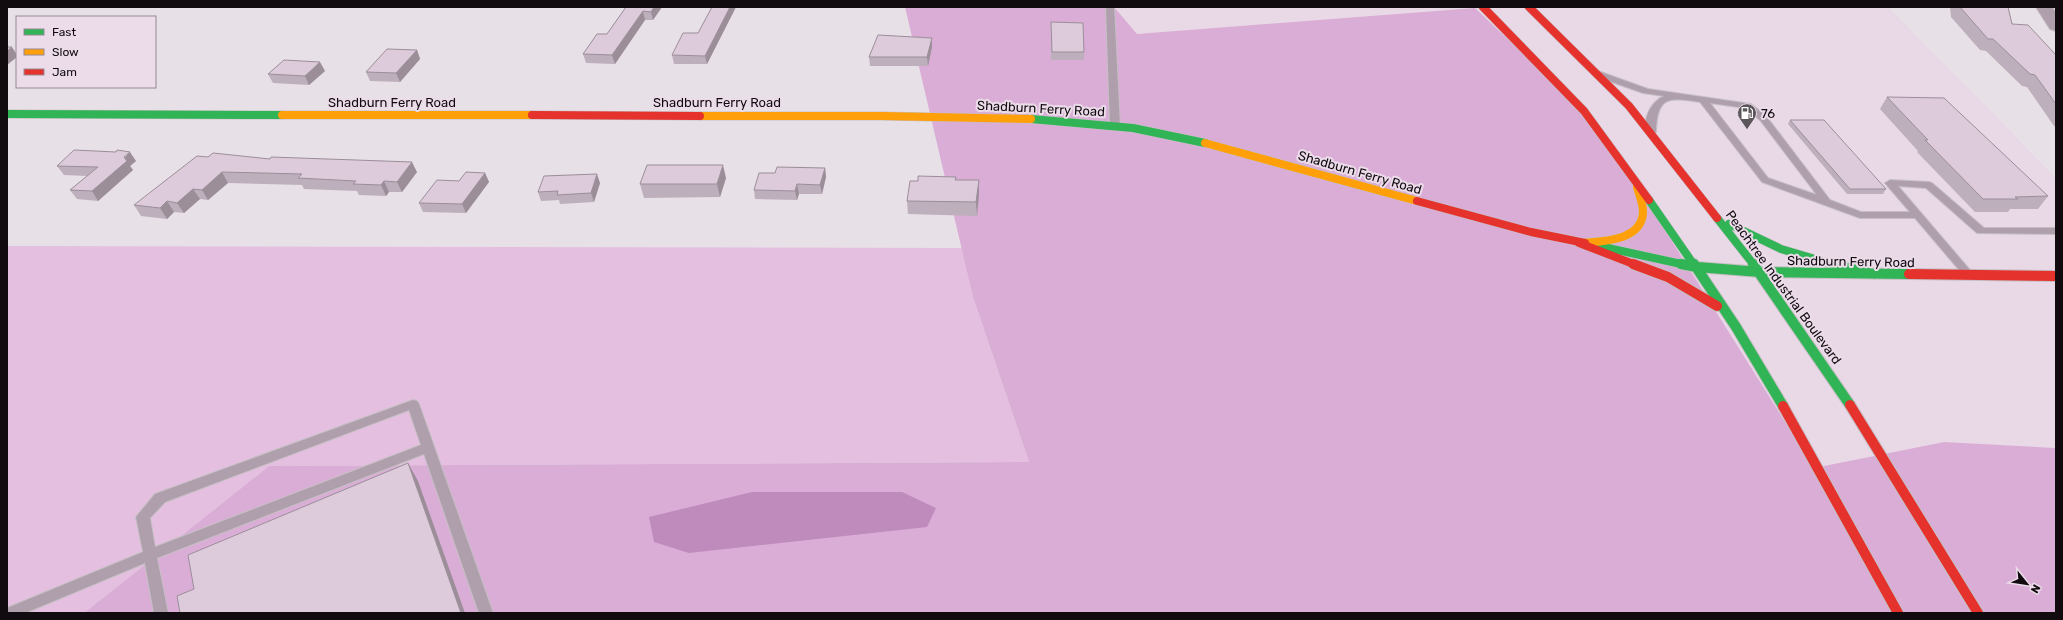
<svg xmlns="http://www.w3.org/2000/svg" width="2063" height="620" viewBox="0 0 2063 620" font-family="Rubik,sans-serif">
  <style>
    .built { fill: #e9d8e6 }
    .green { fill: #e4bfe0 }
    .forest { fill: #daadd6 }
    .water { fill: #bf8abc }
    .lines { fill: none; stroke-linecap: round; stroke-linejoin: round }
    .lane-casing { stroke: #c5bfc4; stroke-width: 2 }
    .street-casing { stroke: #c5bfc4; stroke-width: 2 }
    .fast-far1-casing { stroke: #c5bfc4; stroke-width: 9 }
    .fast-casing { stroke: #c5bfc4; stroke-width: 12 }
    .slow-casing { stroke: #c5bfc4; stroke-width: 9 }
    .jam-far1-casing { stroke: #c5bfc4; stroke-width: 9 }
    .jam-casing { stroke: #c5bfc4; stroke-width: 12 }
    .lane { fill: #af9fad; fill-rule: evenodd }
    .street { fill: #af9fad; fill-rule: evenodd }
    .fast-far1 { stroke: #30b455; stroke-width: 8 }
    .fast { stroke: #30b455; stroke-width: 10 }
    .slow { stroke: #ff9f0a; stroke-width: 8 }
    .jam-far1 { stroke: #e5322d; stroke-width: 8 }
    .jam { stroke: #e5322d; stroke-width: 10 }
    .wall { fill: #beafbc }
    .shaded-wall { fill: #9b8e99 }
    .building { fill: #ddcbdb; stroke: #9b8e99 }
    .labels { text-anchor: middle; stroke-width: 4; stroke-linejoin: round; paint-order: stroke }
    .street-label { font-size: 13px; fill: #110b10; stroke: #ecdcea }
    .poi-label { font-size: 13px; fill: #110b10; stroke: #ecdcea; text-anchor: start }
  </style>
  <rect width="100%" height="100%" fill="#e8e0e7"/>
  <path class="built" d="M1114 7H1888L2056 178V448L1944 442 1814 468 1601 128 1475 8 1137 34Z"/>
  <path class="green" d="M7 246 962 248 973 297 1029 462 269 466 84 613H7Z"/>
  <path class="forest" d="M905 7H1114L1137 34 1475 8 1601 128 1814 468 1944 442 2056 448V613H84L269 466 1029 462 973 297Z"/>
  <path class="water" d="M752 492H902L936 508 927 527 689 553 654 542 649 517Z"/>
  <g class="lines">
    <g class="lane-casing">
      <path id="lane" d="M1106 7H1114L1120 126 1115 129 1110 126Z
        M1598 71 1648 89 1751 104 1766 116 1830 200 1861 212H1910L1885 183 1890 180 1929 182 1932 183 1984 228H2056V234L1977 233 1926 188 1898 186 1975 276 1974 278H1966L1915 218H1860L1762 182 1700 102C1668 97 1657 96 1656 132L1651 135 1648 134C1641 120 1651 102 1664 96L1643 93 1595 76 1594 74ZM1710 103 1745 108 1760 120 1817 195 1768 178Z
        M413 400 417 401 419 404 493 613H479L424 454 157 558 168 613H154L145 563 25 613H7V608L143 552 136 517 155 494ZM409 410 421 445 155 547 150 518 165 502Z"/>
    </g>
    <g class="street-casing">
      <path id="street" d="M2036 7H2052L2056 13V31L2050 29Z"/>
    </g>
    <g class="fast-far1-casing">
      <path id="fast-far1" d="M7 114 282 115
        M1031 119 1133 128 1205 143
        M1649 200 1694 265
        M1717 218 1754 265
        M1729 224 1781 249 1835 265
        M1585 243 1686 265"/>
    </g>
    <g class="fast-casing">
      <path id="fast" d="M1681 264 1697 267 1760 272 1909 274
        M1694 264 1736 327 1783 406
        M1753 264 1850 405
        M1831 264 1874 274"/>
    </g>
    <g class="slow-casing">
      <path id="slow" d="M282 115H532
        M700 116H882L1031 119
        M1205 143 1417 201
        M1582 243C1603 241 1642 241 1643 212 1643 203 1639 195 1637 187"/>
    </g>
    <g class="jam-far1-casing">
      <path id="jam-far1" d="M1483 7 1584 111 1649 200
        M1529 7 1629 106 1717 218
        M532 115 700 116
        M1417 201 1531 232 1585 243
        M1579 243 1636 265"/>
    </g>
    <g class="jam-casing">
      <path id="jam" d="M1633 264 1668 277 1717 306
        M1909 274 2056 276
        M1850 405 1978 613
        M1783 406 1898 613"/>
    </g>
    <use href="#lane" class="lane"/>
    <use href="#street" class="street"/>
    <use href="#fast-far1" class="fast-far1"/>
    <use href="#fast" class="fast"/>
    <use href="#slow" class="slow"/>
    <use href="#jam-far1" class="jam-far1"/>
    <use href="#jam" class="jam"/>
  </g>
  <path class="wall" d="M626 7H662L653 20H645L615 64 586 63 583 54 607 34Z
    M712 7H736L707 64H674L672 55 698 33Z
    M1950 7H2008L2012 24 2056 55V126H2054L2027 87 2022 86 1986 51 1980 50 1951 17Z
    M1051 22 1084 52V60H1051Z
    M932 38V47L928 66H870L869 57Z
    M417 50 420 59 400 82 370 81 366 72Z
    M325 71 309 85 273 83 268 74Z
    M1887 97 2048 196 2038 209H2010L2008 212H1975L1917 152 1918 151 1880 109Z
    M1790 120 1886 189 1883 194H1847L1788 124Z
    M208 157 270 159 417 172 402 192H389L386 196 359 195 357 191 304 189 302 185 228 183 208 200 200 199 184 213 174 212 167 219 141 216 134 205Z
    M136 161 130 166 133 170 98 201 77 199 70 190 87 176 64 175 57 166Z
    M825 168 826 177 822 194H799L797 200 755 199 754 190Z
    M485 173 489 182 466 213 423 212 419 203Z
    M956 177V180H979V194L977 216 908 214 907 201 918 181Z
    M726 178 720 197 644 198 640 184Z
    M600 183 594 202 560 204 559 200 541 201 538 192Z"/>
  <path class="shaded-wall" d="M654 7H662L653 20 651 12Z
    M730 7H736L707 64 705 56Z
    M643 11 645 20 615 64 612 55Z
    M932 38V47L928 66 927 57Z
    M12 47 17 55V57L7 65V51Z
    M417 50 420 59 400 82 396 73Z
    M320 62 325 71 309 85 305 76Z
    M130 152 136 161 130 166 133 170 98 201 92 191Z
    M412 162 417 172 402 192 397 182Z
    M723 165 726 178 720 197 717 184Z
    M825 168 826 177 822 194 820 185Z
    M222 172 228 183 208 200 202 190Z
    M485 173 489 182 466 213 462 204Z
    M597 174 600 183 594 202 591 193Z
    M979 180V194L977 216 976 202Z
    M384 181 389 192 386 196 381 185Z
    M797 184 799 194 797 200 795 191Z
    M193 189 200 199 184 213 177 203Z
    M167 201 174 212 167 219 160 208Z
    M408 463 418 481 465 613H461Z"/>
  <path class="building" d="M626 7H654L651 12 643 11 612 55 583 54 597 34H607Z
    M712 7H730L705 56 672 55 683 33H698Z
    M1960 7H2008L2012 24 2028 25 2056 55V104L2035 75 2030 74 1993 39H1988Z
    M1051 22 1083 23 1084 52H1052Z
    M878 35 932 38 927 57H869Z
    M7 47H12L7 51Z
    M387 49 417 50 396 73 366 72Z
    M284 60 320 62 305 76 268 74Z
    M1887 97 1944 98 2048 196 2015 197 2018 199H1983L1925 140H1928Z
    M1790 120H1824L1886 189H1850Z
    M74 150 116 152 117 150 130 152 124 157 127 161 92 191 70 190 98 167 57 166Z
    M213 153 270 159 271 157 412 162 397 182 384 181 381 185 353 184 356 181 298 178 302 174 222 172 202 190 193 189 177 203 167 201 160 208 134 205 197 156 208 157Z
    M647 165H723L717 184H640Z
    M777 167 825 168 820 185 797 184 795 191 754 190 759 173H775Z
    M466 172 485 173 462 204 419 203 437 180 459 181Z
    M597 174 591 193 557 195 558 191 538 192 544 176Z
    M918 176 956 177 955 180H979L976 202 907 201 910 181H918Z
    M408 463 461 613H180L177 596 194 589 188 555Z"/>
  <defs>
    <g id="fuel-pin" transform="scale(1)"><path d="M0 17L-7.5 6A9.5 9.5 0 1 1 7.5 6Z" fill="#5c565b" stroke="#ecdcea"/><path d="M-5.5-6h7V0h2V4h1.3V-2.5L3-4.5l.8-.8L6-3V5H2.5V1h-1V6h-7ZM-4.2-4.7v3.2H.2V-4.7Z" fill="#fff"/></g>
  </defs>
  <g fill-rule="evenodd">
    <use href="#fuel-pin" x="1747" y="113"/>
  </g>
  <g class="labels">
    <g class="street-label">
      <text x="392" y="107">Shadburn Ferry Road</text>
      <text x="717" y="107">Shadburn Ferry Road</text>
      <text transform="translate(1041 108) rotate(3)" y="5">Shadburn Ferry Road</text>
      <text transform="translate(1360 172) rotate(16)" y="5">Shadburn Ferry Road</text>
      <text transform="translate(1851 261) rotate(1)" y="5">Shadburn Ferry Road</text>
      <text transform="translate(1784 287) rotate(54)" y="5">Peachtree Industrial Boulevard</text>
    </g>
    <g class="poi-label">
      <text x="1761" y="118">76</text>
    </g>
  </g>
  <rect width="2063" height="620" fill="none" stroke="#110b10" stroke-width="16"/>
  <rect x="16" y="16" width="140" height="72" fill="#ecdcea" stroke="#948893"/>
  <rect x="24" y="29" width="20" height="6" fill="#30b455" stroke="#948893"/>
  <text x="52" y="36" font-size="12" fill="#110b10">Fast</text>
  <rect x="24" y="49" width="20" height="6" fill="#ff9f0a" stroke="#948893"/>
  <text x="52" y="56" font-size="12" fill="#110b10">Slow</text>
  <rect x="24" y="69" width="20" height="6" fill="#e5322d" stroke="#948893"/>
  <text x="52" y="76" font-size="12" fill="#110b10">Jam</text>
  <g transform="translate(2027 584) rotate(120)" stroke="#ecdcea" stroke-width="3" paint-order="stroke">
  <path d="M0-3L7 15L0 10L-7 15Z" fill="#110b10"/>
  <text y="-6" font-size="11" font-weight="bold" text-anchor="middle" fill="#110b10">N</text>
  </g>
</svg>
